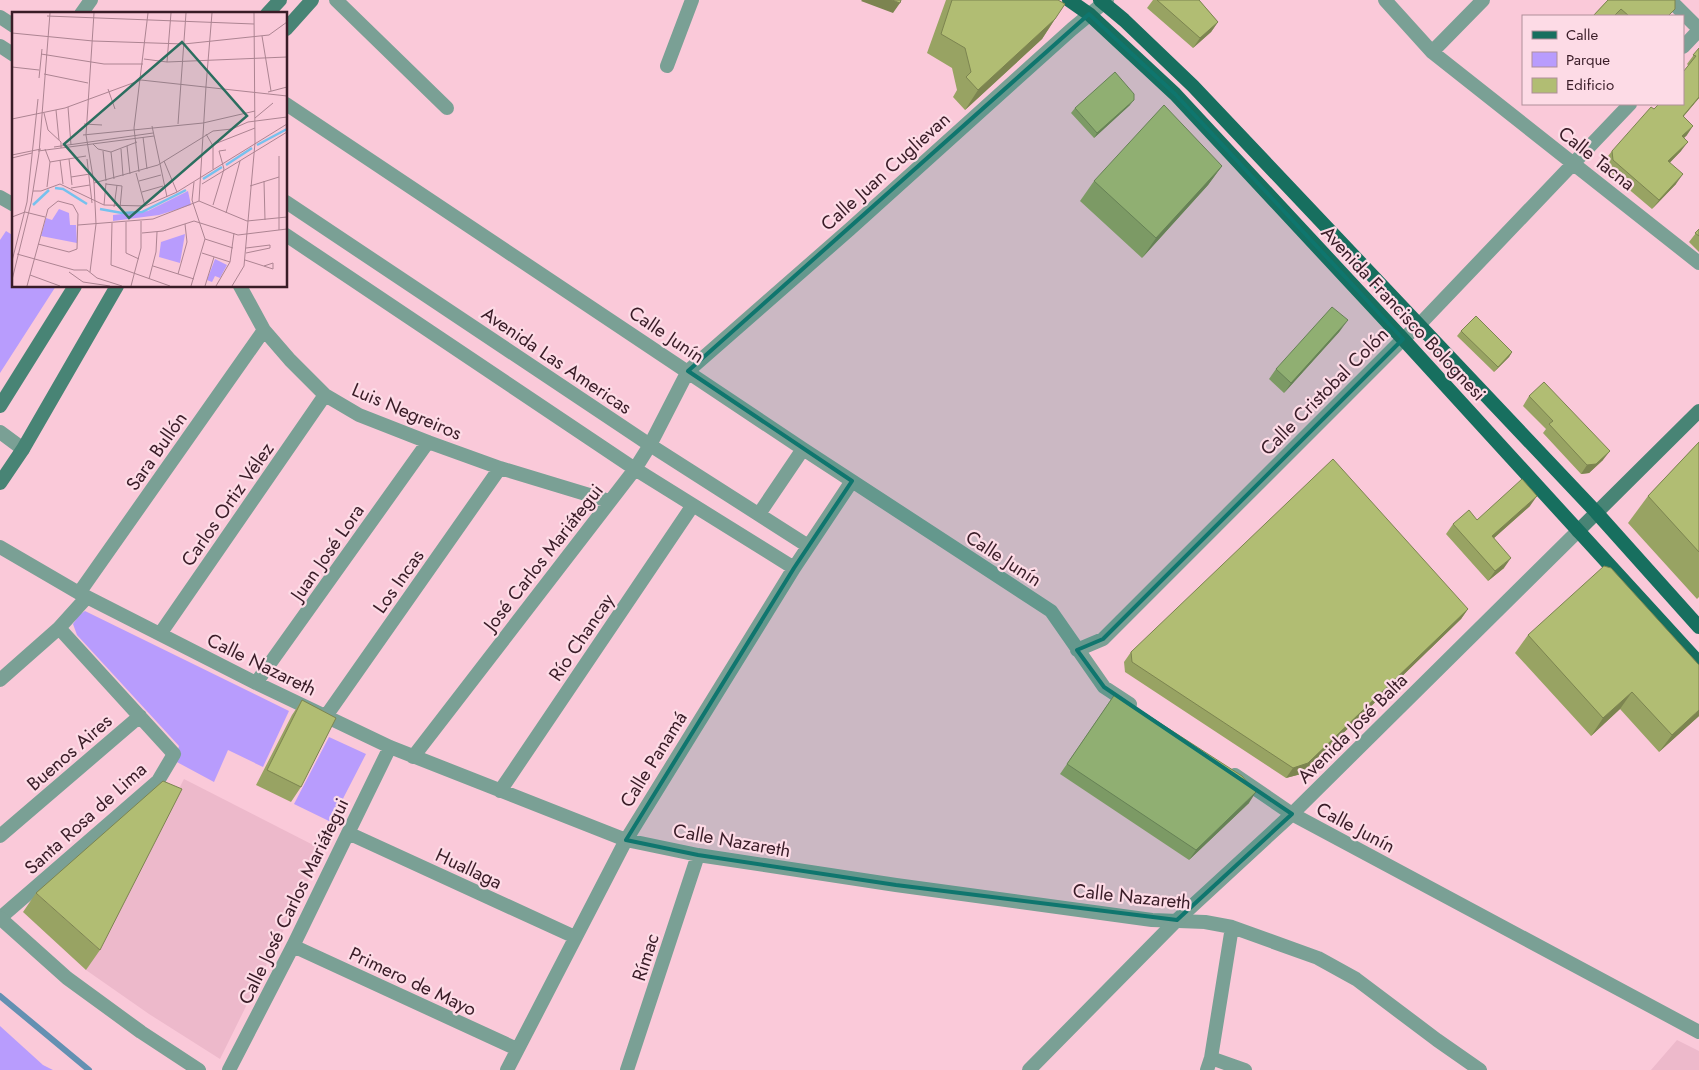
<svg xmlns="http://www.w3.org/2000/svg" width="1699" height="1070" viewBox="0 0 1699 1070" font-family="Jost,sans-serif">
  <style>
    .built { fill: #edb9cb }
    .green { fill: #b89cfd }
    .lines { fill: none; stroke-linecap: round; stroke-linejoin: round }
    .stream { stroke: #6490b2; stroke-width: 6 }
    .minor { stroke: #7aa095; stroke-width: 14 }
    .tertiary { stroke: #7aa095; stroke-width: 14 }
    .secondary { stroke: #488475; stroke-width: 14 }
    .primary { stroke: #176f5f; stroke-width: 14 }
    .wall { fill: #98a363 }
    .shaded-wall { fill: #7c8450 }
    .building { fill: #b1bd73; stroke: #7c8450 }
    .marked { fill: #0f766e; fill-opacity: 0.2; stroke: #0f766e; stroke-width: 4; stroke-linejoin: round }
    .labels { text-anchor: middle; stroke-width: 4.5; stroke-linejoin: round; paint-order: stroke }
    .street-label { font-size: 19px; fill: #391c27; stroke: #fddbe6 }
    .inset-river { fill: none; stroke: #76c1ee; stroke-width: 2.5 }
    .inset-road { fill: none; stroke: #ad8492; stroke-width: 1 }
    .view { fill: #2b6e5f; fill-opacity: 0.15; stroke: #2b6e5f; stroke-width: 2.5 }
    .inset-edge { fill: none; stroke: #391c27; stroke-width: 2.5 }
  </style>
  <rect width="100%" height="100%" fill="#fac9d9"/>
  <path class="built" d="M184 779 323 850 220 1059 149 1014 86 970Z
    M1677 1040 1699 1051V1070H1651Z"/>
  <path class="green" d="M6 231 14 236V286H56L0 373V240Z
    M85 611 289 711 263 767 228 750 214 782 175 761 179 746 77 635 73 624 79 615Z
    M329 737 366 754 331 822 294 804Z
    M0 1026 43 1065 53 1070H0Z"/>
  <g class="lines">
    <path class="stream" d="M0 996 89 1070"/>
    <path class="minor" d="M336 0 447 108
      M1385 0 1432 52 1699 263
      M1670 0 1699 29
      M81 14 91 0
      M1683 47 1699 30
      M1432 52 1483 0
      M667 66 692 0
      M286 104 803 449 1051 611 1104 687 1130 704
      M0 197 14 205
      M286 202 650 445 808 546
      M286 235 635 469 794 568
      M240 286 264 330 290 360 325 395 359 415 428 442 500 468 609 501
      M0 432 23 449
      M759 514 803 449
      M0 547 79 593 256 683 390 747 626 840 698 855 896 885 1152 920 1205 922 1232 927 1318 958 1356 979 1437 1040 1480 1070
      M79 593 264 330
      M160 634 325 395
      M1077 650 1103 639 1403 339 1420 324 1630 104
      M0 680 59 628 87 597
      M256 683 428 442
      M326 716 500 468
      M413 757 635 469 650 445 688 371 850 229 1072 29 1107 0
      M1235 775 1292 814 1699 1032
      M500 791 693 505
      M348 833 575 937
      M0 836 140 716
      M0 918 158 781 174 754 59 628
      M293 946 517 1049
      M1211 1058 1245 1070
      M229 1070 293 946 390 747
      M507 1070 626 840 794 568 852 481
      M627 1070 698 855
      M1207 1070 1211 1058 1232 927"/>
    <path class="tertiary" d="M0 17 14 26
      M0 46 14 55
      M0 918 67 978 141 1032 199 1070
      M1029 1070 1177 920 1292 814 1578 531"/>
    <path class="secondary" d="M267 14 280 0
      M286 29 312 0
      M0 406 75 286
      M0 483 23 449 117 286
      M1578 531 1699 411"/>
    <path class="primary" d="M1069 0 1089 14 1175 94 1403 339 1699 663
      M1100 0 1124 20 1193 86 1596 512 1699 627"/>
  </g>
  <path class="wall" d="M946 0H1058L1055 19 1042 39 965 110 953 97 957 90 952 68 927 53Z
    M1153 0H1199L1218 22 1211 32 1193 48 1147 8Z
    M1608 0 1669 16H1593Z
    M1699 48V98L1684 116 1687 135 1684 138 1681 151 1670 162 1676 184 1652 209 1606 170 1605 160 1612 151 1683 104 1688 65 1687 64Z
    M1130 105 1094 138 1071 113 1075 108Z
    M1222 166 1208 185 1142 258 1080 201 1094 181Z
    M1699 229V252L1689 242Z
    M1340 331 1284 393 1269 379 1276 369Z
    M1461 331 1512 352 1509 357 1494 372 1457 336Z
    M1529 396 1603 460 1589 473 1581 474 1543 433 1546 429 1523 406Z
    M1699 442V597L1697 599 1628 523 1648 496Z
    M1530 506 1494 538 1504 568 1488 581 1446 534 1453 524 1477 520Z
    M1468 609 1461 619 1301 774 1286 778 1125 672 1124 662 1131 652Z
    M1528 635 1699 716 1659 752 1620 709 1591 736 1515 653Z
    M1115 694 1249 803 1189 860 1060 774Z
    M302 700 301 787 291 802 256 785 292 715Z
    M36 893 100 950 86 970 23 912Z"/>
  <path class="shaded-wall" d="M862 0H892L900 3 893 13 861 1Z
    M1055 19 1042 39 965 110 978 90Z
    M1218 22 1211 32 1193 48 1200 38Z
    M1699 97V98L1676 125 1683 116Z
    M1134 100 1130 105 1094 138 1097 133Z
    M1693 126 1687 135 1675 146 1682 136Z
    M1688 142 1681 151 1662 171 1668 161Z
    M1222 166 1208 185 1142 258 1156 238Z
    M1683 174 1676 184 1652 209 1659 200Z
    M1348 320 1340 331 1284 393 1291 383Z
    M1512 352 1509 357 1494 372 1498 367Z
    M1610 451 1603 460 1589 473 1581 474 1587 465Z
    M1537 496 1530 506 1485 546 1492 536Z
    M1511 558 1504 568 1488 581 1495 571Z
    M1468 609 1461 619 1301 774 1286 778 1293 768Z
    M1632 692 1620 709 1591 736 1603 718Z
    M1699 710V716L1659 752 1672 735Z
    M1256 792 1249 803 1189 860 1196 850Z"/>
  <path class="building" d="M892 0H901L900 3Z
    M952 0H1058L1065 4 1055 19 978 90 966 77 971 72 965 48 941 34Z
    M1157 0H1199L1218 22 1200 38Z
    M1608 0H1675V9L1668 16H1629L1621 9 1614 16H1593Z
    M1699 48V97L1683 116 1693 126 1682 136 1688 142 1668 161 1683 174 1659 200 1613 160 1612 151 1651 107 1654 109 1659 104H1683V72L1696 56 1693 55Z
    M1115 72 1134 94V100L1097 133 1075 108Z
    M1164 105 1222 166 1156 238 1094 181Z
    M1699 229V236L1695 233Z
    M1332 307 1348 320 1291 383 1276 369Z
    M1476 316 1512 352 1498 367 1461 331Z
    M1544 382 1610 451 1596 464 1587 465 1549 424 1553 421 1529 396Z
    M1699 442V552L1648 496Z
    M1333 459 1468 609 1308 763 1293 768 1132 662 1131 652Z
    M1522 479 1537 496 1492 536 1511 558 1495 571 1453 524 1469 510 1477 520Z
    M1604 566 1611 568 1699 665V710L1672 735 1632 692 1603 718 1528 635Z
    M1115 694 1242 776 1256 792 1196 850 1067 764Z
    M302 700 336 718 301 787 267 770Z
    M163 781 182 789 100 950 36 893Z"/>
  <path class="marked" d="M1089 14 1175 94 1403 339 1103 639 1077 650 1104 687 1292 814 1177 920 896 885 698 855 626 840 794 568 852 481 688 371Z"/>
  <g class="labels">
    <g class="street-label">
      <text transform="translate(1597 158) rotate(38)" y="7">Calle Tacna</text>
      <text transform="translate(885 171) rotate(-42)" y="7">Calle Juan Cuglievan</text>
      <text transform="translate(1404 313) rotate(47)" y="7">Avenida Francisco Bolognesi</text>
      <text transform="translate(667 334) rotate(34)" y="7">Calle Junín</text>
      <text transform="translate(557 360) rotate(34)" y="7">Avenida Las Americas</text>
      <text transform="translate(1324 391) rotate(-45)" y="7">Calle Cristobal Colón</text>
      <text transform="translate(407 411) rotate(23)" y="7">Luis Negreiros</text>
      <text transform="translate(156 451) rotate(-55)" y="7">Sara Bullón</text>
      <text transform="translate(227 504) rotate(-55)" y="7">Carlos Ortiz Vélez</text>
      <text transform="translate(327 552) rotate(-55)" y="7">Juan José Lora</text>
      <text transform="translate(543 557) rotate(-52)" y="7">José Carlos Mariátegui</text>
      <text transform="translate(1004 558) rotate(33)" y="7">Calle Junín</text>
      <text transform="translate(398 581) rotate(-55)" y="7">Los Incas</text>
      <text transform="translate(581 637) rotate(-56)" y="7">Río Chancay</text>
      <text transform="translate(262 664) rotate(26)" y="7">Calle Nazareth</text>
      <text transform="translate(1352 728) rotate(-45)" y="7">Avenida José Balta</text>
      <text transform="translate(69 752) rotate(-41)" y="7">Buenos Aires</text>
      <text transform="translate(653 759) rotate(-58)" y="7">Calle Panamá</text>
      <text transform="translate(85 818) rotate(-42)" y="7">Santa Rosa de Lima</text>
      <text transform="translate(1356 827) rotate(28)" y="7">Calle Junín</text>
      <text transform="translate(732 840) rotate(10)" y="7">Calle Nazareth</text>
      <text transform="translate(469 868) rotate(25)" y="7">Huallaga</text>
      <text transform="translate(1132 896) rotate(6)" y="7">Calle Nazareth</text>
      <text transform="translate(293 901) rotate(-64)" y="7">Calle José Carlos Mariátegui</text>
      <text transform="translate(645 957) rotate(-72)" y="7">Rímac</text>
      <text transform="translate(413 981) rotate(25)" y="7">Primero de Mayo</text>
    </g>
  </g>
  <g transform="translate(12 12)">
    <rect width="275" height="275" fill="#fac9d9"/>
    <path d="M176 179 179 193 147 203 101 209V203L136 199ZM47 197 57 201 58 213H64L65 231 29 224 34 206 40 208ZM173 222 168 251 147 245 149 230ZM203 247 215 253 208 266 203 264 200 270 195 268Z" fill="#b89cfd"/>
    <path class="inset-river" d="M245 133 275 117M214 153 240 136M191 167 210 155M43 176 51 177 75 192M21 193 37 178M88 197 110 201 130 200 174 178"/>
    <path class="inset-road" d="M35 4 242 12M0 21 81 29 172 32 257 23 275 10M250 24 259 79M29 42 92 52H131M132 47 155 50 275 45M155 50 159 1M0 55 27 58M32 62 76 71M27 66 30 37M194 74 200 1M96 77 103 97M256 80 275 75M56 95 59 133M44 98 47 128M32 101 36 118 49 130V136M243 106 261 91M0 107 53 96 129 68 275 84M72 112 90 113M166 112 174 1M140 114 155 185M194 122 201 134V157M71 123 191 111 243 99M131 125 135 157M81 132 86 137 99 140 125 130M200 133 243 116M115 134 118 162M42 135 141 121M33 137 38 150 35 175M109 137 111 164M26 139 142 124M91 139 94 169M99 140 102 167M0 143 29 137M267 144V218M0 146 20 141M57 147 60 173M75 147 80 191M48 148 51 172M152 149 165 180M38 150 74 144M127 160 122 116 136 1M124 161 133 194M59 165 78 162M127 169 149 163M252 169 253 208M82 171 146 153 201 119 220 117 236 110 275 105M94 172 110 174 108 196M190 172 275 120M238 174 267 165M59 176 78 173M21 179H29L48 172 92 193 133 194 165 180 275 112M130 180 151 174M187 189 194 74M187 189 235 209 275 205M92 193 94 171M201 193 212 157 207 139 214 138M102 195 105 173M214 201 228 149M0 205 13 200 33 205M114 210V241L127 247M100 211 99 253 158 274M66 213 141 207 187 189M130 221 151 219 182 209 226 223 275 217M193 227 221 236M190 241 218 250M234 241 258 236V233L234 236M5 242 62 258H75L85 266 110 274M233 248 261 257M0 249 15 190 26 87M141 254 182 267M252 254 261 251V257M57 260 71 270 98 274M78 260 84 212 82 171 74 123 82 1M166 262 175 230 173 212M18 263 48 274M137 267 144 240 145 220M0 268 19 191 27 141 38 1M15 274 36 197 46 189 61 193 66 202 65 237 57 240 26 232M119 274 129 236V209M179 274 193 227 180 188 182 170M193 274 202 245M204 274 218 250 222 221M220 274 232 254 243 131 242 1"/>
    <path class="view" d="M170 30 235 104 117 206 52 132Z"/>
    <rect width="275" height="275" class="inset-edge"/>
  </g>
  <rect x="1522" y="15" width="162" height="90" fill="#fddbe6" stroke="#af8f9a"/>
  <rect x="1532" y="31" width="25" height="8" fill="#176f5f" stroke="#af8f9a"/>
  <text x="1566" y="40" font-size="15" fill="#391c27">Calle</text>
  <rect x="1532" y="52" width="25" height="15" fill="#b89cfd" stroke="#af8f9a"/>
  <text x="1566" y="65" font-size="15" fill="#391c27">Parque</text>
  <rect x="1532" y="78" width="25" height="15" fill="#b1bd73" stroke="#af8f9a"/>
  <text x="1566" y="90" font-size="15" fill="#391c27">Edificio</text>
</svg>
